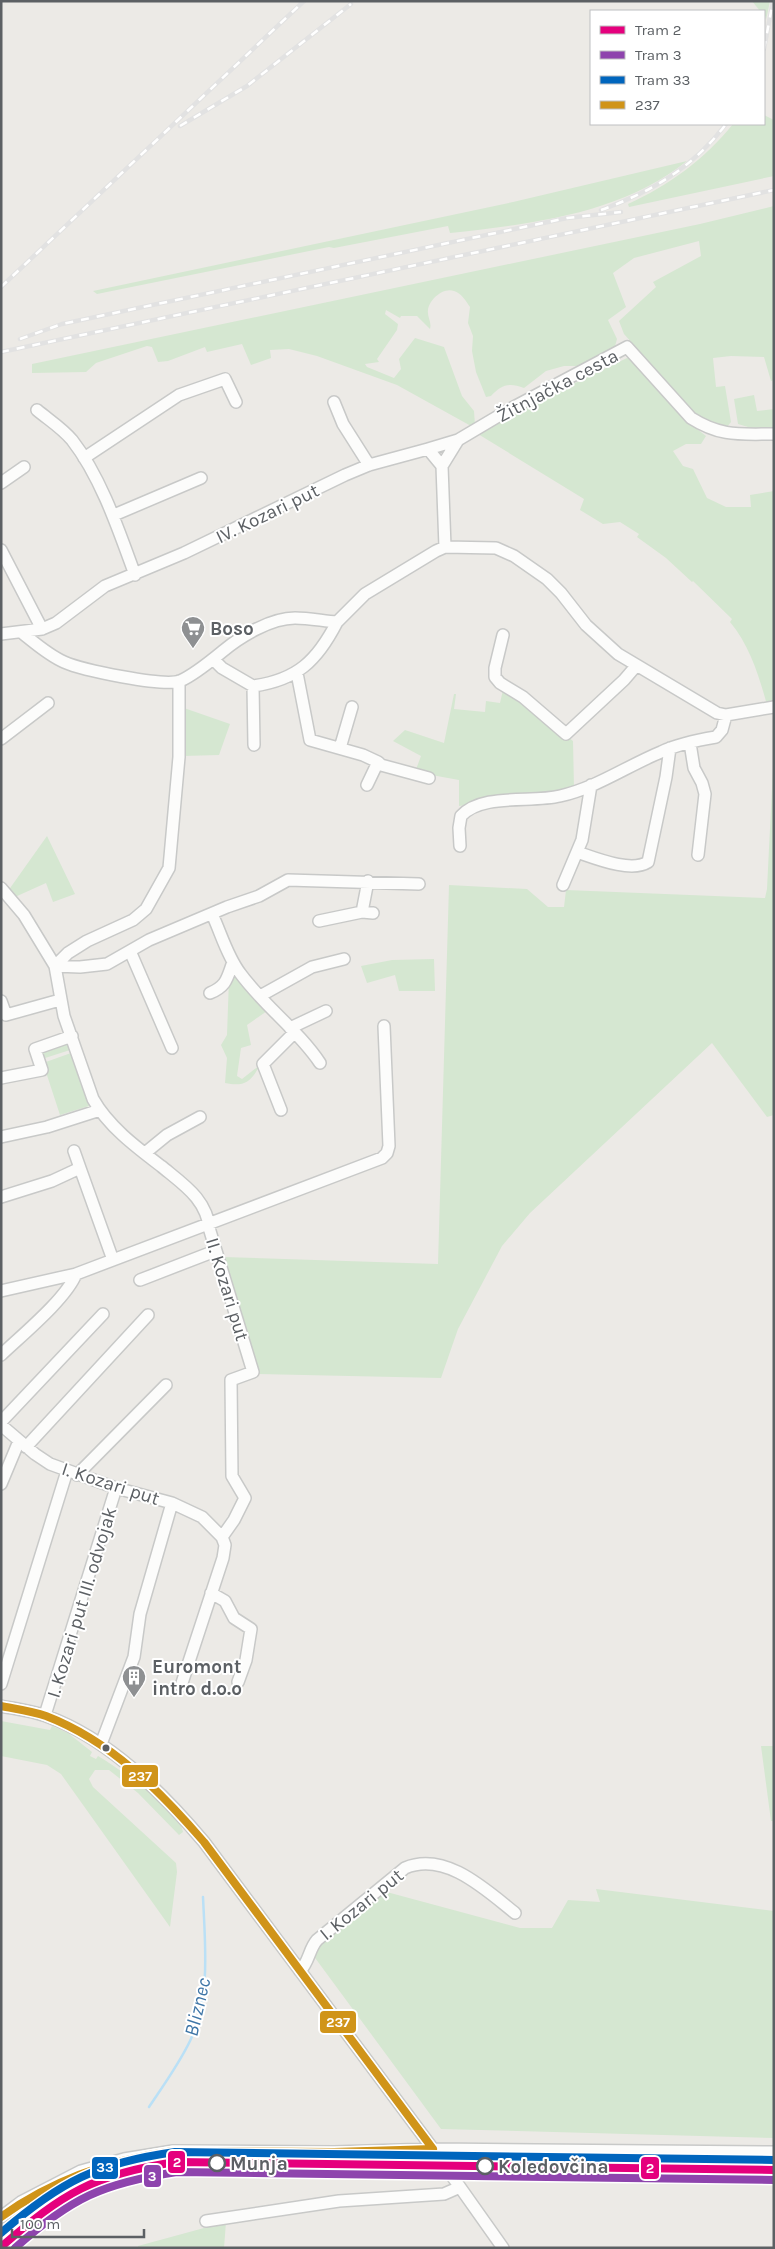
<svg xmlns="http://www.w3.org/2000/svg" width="775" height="2249" viewBox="0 0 775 2249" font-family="Karla,sans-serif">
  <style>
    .green { fill: #d5e7d1 }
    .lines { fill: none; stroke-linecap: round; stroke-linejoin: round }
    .stream { stroke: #bae0f6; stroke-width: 2.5 }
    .minor-casing { stroke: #c8c9c8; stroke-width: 14 }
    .minor { stroke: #fcfcfb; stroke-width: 11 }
    .rail-casing { stroke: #e2e2e2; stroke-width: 4.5 }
    .rail { stroke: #fff; stroke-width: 2.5; stroke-dasharray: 8; stroke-linecap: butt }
    .bus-1-casing { stroke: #fff; stroke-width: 11 }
    .bus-1 { stroke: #d09419; stroke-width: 8 }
    .tram-1-casing { stroke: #fff; stroke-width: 11 }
    .tram-2-casing { stroke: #fff; stroke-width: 11 }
    .tram-3-casing { stroke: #fff; stroke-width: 11 }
    .tram-1 { stroke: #e5007d; stroke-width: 8 }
    .tram-2 { stroke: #8e44ad; stroke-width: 8 }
    .tram-3 { stroke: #0065bd; stroke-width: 8 }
    .bus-dot { fill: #5c6064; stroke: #fff; stroke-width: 2 }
    .stop-dot { fill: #fff; stroke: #5c6064; stroke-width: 2.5 }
    .labels { text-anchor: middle; stroke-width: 4; stroke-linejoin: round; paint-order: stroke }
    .street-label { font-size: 19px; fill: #5c6064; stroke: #fff }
    .poi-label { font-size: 19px; font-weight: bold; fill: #5c6064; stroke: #fff; text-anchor: start }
    .stop-label { font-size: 19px; font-weight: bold; fill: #5c6064; stroke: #fff; text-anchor: start }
    .water-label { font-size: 20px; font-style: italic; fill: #3f76a7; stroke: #fff }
    .line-badge { stroke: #fff; stroke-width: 2 }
    .badge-label { font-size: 14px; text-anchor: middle; font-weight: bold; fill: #fff }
  </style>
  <rect width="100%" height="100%" fill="#eceae6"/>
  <path class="green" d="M752 1H770L766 20 764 11H760Z
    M764 115 774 120V176L629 207 628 204C668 186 705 159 733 124H764Z
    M687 161C621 214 531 224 450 233L448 226 334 248 329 247 97 294 93 291 513 202Z
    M774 206V380L771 381 764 357 731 356 713 358 716 387 725 386 731 422 727 427C691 428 648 359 624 334L619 321 656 287 653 282 701 256 699 241 634 258 613 273 626 307 608 320 617 339 614 350 583 366H564L546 371 524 388C509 382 501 385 491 396L486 397 476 372 472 351 473 336 468 323 470 307C466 301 461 293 454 291 443 287 429 300 428 310 427 317 432 322 430 329L417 316H401L400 318 386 310 385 314 398 324 397 330 377 359 379 362 365 364 367 367 394 378 401 369 399 359 415 338 444 347 462 396 474 411 475 425 471 426 397 385 317 356 289 349 270 350 271 358 251 365 242 344 207 352 205 347 168 361 158 362 152 347 147 346 96 363 86 372 32 373V364L700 224Z
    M627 358 634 359C656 387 676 414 706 436L701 444H686L673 451 683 466 693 469 707 498 726 507H751L750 495 774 491V703L767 705C759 676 750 646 730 622L732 619 693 581 692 582 666 558 637 537 639 534 620 522 603 524 580 510 584 499 478 434 500 419Z
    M754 395 757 411 774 409V429L758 430 738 424 734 399Z
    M503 690 515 696 573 741 574 788 459 806V780L415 772 421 756 393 741 405 730 444 743 454 694H456L454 709 485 712 486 701 500 703Z
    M184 708 230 724 219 755 183 756Z
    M774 748V1115L767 1117 712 1043 530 1213 502 1246 458 1329 441 1378 258 1374 223 1257 438 1264 449 885 527 889 548 907H564L566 890 765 898 767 889Z
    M47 836 75 894 53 902 46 883 15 897 8 891Z
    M434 959 435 991H399L395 975 367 983 361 966 392 960Z
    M233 973 238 976 267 1011 247 1025 251 1045 241 1048 237 1076 242 1079 260 1065C251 1082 244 1087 225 1083L227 1058 221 1045 227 1035 229 979Z
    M68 1044 70 1050 42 1059 40 1053Z
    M71 1053 89 1106 60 1115 43 1063Z
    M1 1721 50 1730 52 1726 68 1733 92 1752 90 1756 96 1759 98 1756 103 1759C123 1772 180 1809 183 1832L179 1835 138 1793 109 1770H95L89 1779 93 1787 176 1863 177 1872 170 1927 61 1774 47 1765 1 1756Z
    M761 1746H774V1821H771Z
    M596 1889 774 1911V2138L441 2129 310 1951 383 1891 520 1928H552L568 1900 600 1902Z
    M226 2222 224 2248H138V2246Z"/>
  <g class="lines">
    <path class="stream" d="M149 2107C163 2086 179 2064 190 2041 211 1997 205 1944 203 1897"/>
    <g class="minor-casing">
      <path id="minor" d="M334 402 343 424 369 465
        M37 410C49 420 62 428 72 440 101 477 119 531 135 575
        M458 440 512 408 627 347 691 418C721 437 740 434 774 434
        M428 449 458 440 442 466
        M84 458 179 395 225 379 236 402
        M1 483 24 467
        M114 515 201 478
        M1 550 42 629
        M21 632C35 643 48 655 64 662 82 670 163 687 180 681 194 675 212 660 223 651 241 636 271 618 295 618 309 618 323 621 337 622L365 594 436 551 445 547 496 548 514 556 547 579 561 593 586 625 618 654 717 713 726 715 774 707
        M1 634 42 629 56 623 105 586 184 553 345 475 369 465 428 449 442 466 445 547
        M503 635 495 668V677L500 683 523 697 566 734 624 680 636 666
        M214 660 222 668 253 686C297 680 317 661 337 622
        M297 673 310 740 363 755 378 762 367 785
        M253 686 254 745
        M1 739 48 703
        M690 743 694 768 702 783 705 794 698 855
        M340 748 352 707
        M378 762 381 765 429 778
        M460 846 459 828 461 816C482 793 531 803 560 796 596 788 627 766 661 752 678 744 698 740 716 737L722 730 726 715
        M577 852C595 858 631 873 648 862L666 777 670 748
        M563 885 582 840 591 785
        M1 888 24 915 55 966 64 1016 93 1099C108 1126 136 1147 161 1166 184 1185 207 1199 210 1231L253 1372 231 1380 232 1476 245 1498 234 1520 222 1537
        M362 912 368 881
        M212 914C221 933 227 956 240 973 264 1006 298 1030 320 1063
        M319 921 362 912 373 913
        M130 951 172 1048
        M55 966 80 967 107 964 149 940 227 907 259 896 288 880 419 884
        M55 966 68 953 87 941 133 920 146 909 169 868 179 757V681
        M210 993C227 986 227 978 233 962
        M260 996 312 967 344 959
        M1 1001 6 1015 60 1000
        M290 1028 326 1011
        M1 1078 42 1070 35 1049 72 1036
        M281 1110 263 1064 295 1032
        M1 1137 47 1127 100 1110
        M145 1153 167 1135 200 1117
        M80 1168 113 1260
        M1 1197 52 1181 80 1168 74 1151
        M140 1280 215 1251
        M1 1291 76 1274 382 1158 387 1153 389 1146 384 1026
        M1 1355C22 1335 66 1299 76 1274
        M1 1422 103 1314
        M1 1425 35 1454 50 1464 116 1488 172 1503 202 1517 222 1537 225 1545 223 1558 181 1686
        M26 1447 148 1315
        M77 1475 166 1385
        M1 1484 19 1441
        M211 1593 225 1601 234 1618 251 1629 246 1660 238 1682
        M1 1684 67 1471
        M1 1706C16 1709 32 1711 46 1716 108 1738 162 1792 204 1842L433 2149 503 2248
        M45 1715 116 1488
        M101 1744 134 1657 140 1614 172 1503
        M300 1971C309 1962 309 1949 317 1940L405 1868C445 1851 485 1889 515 1913
        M1 2217 21 2202 81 2171 124 2159 173 2151 334 2152 433 2149 774 2152
        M206 2221 339 2201 444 2194 460 2187"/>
    </g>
    <use href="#minor" class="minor"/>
    <g class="rail-casing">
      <path id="rail" d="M764 49 773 1
        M180 126 247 86 351 4
        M601 210C651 192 694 167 726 124
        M1 287 304 1
        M20 339 62 324 567 218 621 212
        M1 352 774 190"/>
    </g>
    <use href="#rail" class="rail"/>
    <g class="bus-1-casing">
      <path id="bus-1" d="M1 1706C16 1709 32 1711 46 1716 111 1741 160 1791 204 1842L433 2149
        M1 2217C53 2179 110 2160 173 2151L334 2152 433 2149"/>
    </g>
    <use href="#bus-1" class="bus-1"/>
    <g class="tram-1-casing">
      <path id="tram-1" d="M1 2247C63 2193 94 2174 176 2162L774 2170"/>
    </g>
    <g class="tram-2-casing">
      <path id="tram-2" d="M15 2248C71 2198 103 2183 177 2172L774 2180"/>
    </g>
    <g class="tram-3-casing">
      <path id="tram-3" d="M1 2233C61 2181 97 2163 175 2152L774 2160"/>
    </g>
    <use href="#tram-1" class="tram-1"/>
    <use href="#tram-2" class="tram-2"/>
    <use href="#tram-3" class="tram-3"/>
  </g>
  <defs>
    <g id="supermarket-pin" transform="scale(1.25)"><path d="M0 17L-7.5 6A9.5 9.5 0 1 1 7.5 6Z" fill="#8e9092" stroke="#fff"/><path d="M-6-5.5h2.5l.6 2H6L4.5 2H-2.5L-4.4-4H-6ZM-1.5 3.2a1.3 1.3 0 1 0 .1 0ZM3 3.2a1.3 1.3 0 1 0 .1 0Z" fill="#fff"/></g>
    <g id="building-pin" transform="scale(1.25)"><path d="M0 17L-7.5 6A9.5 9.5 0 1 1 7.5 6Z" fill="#8e9092" stroke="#fff"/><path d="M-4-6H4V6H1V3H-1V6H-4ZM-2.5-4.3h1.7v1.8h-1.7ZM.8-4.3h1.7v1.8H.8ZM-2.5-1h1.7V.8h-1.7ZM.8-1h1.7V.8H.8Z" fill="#fff"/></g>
  </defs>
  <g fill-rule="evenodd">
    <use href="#supermarket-pin" x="193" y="628"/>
    <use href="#building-pin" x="134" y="1677"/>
  </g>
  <circle class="bus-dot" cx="106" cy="1748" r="4.5"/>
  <g class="stop-dot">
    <circle cx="217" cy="2163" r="8"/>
    <circle cx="485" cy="2166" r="8"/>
  </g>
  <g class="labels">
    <g class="street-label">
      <text transform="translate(557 385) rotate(-28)" y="7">Žitnjačka cesta</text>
      <text transform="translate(267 513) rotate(-26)" y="7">IV. Kozari put</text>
      <text transform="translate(228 1289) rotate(73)" y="7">II. Kozari put</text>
      <text transform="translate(111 1483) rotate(18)" y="7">I. Kozari put</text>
      <text transform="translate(81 1602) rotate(-73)" y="7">I. Kozari put III. odvojak</text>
      <text transform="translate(361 1904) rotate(-39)" y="7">I. Kozari put</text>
    </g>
    <g class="poi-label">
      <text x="210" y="635">Boso</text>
      <text x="152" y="1673">Euromont<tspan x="152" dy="22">intro d.o.o</tspan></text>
    </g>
    <g class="stop-label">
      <text x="230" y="2170">Munja</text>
      <text x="498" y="2173">Koledovčina</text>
    </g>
    <g class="water-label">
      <text transform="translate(197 2007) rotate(-77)" y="7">Bliznec</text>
    </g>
  </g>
  <g class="line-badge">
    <rect x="121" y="1764" width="38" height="24" rx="5" fill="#d09419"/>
    <rect x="319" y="2010" width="38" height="24" rx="5" fill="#d09419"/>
    <rect x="167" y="2150" width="19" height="24" rx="5" fill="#e5007d"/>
    <rect x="91" y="2156" width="28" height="24" rx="5" fill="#0065bd"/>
    <rect x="640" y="2156" width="20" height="24" rx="5" fill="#e5007d"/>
    <rect x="143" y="2164" width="19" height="24" rx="5" fill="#8e44ad"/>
  </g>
  <g class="badge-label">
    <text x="140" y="1781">237</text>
    <text x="338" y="2027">237</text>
    <text x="177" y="2167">2</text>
    <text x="105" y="2172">33</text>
    <text x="650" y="2173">2</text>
    <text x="152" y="2181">3</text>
  </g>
  <rect width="775" height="2249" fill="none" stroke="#5c6064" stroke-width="5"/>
  <rect x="590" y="10" width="175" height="115" fill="#ffffff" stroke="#bebfc1"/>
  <rect x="600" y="26" width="25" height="8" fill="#e5007d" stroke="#bebfc1"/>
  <text x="635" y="35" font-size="15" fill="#5c6064">Tram 2</text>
  <rect x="600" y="51" width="25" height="8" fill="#8e44ad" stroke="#bebfc1"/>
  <text x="635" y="60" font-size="15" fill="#5c6064">Tram 3</text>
  <rect x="600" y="76" width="25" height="8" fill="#0065bd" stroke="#bebfc1"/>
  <text x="635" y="85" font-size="15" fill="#5c6064">Tram 33</text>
  <rect x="600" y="101" width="25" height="8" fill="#d09419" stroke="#bebfc1"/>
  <text x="635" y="110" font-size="15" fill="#5c6064">237</text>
  <path d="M12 2229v8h132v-8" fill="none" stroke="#5c6064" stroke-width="2.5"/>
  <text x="20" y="2229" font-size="15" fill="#5c6064" stroke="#ffffff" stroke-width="4" paint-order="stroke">100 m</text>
</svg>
